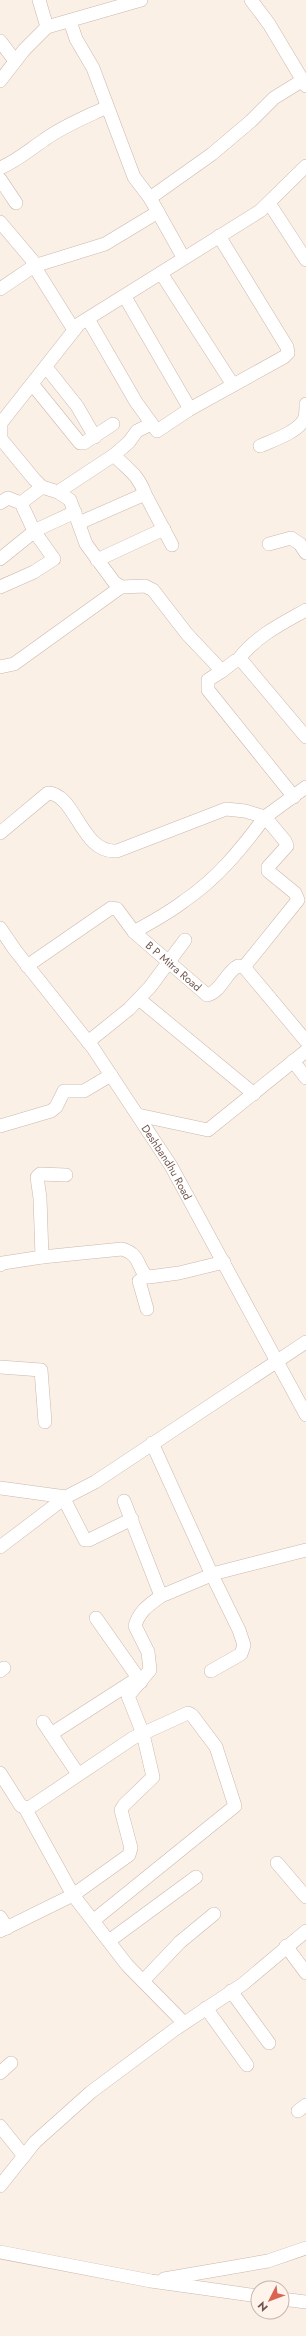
<svg xmlns="http://www.w3.org/2000/svg" width="306" height="2336" viewBox="0 0 306 2336" font-family="Jost,sans-serif">
  <style>
    .lines { fill: none; stroke-linecap: round; stroke-linejoin: round }
    .minor-casing { stroke: #cbb7ad; stroke-width: 14 }
    .minor { stroke: #fff; stroke-width: 13 }
    .labels { text-anchor: middle; stroke-width: 3; stroke-linejoin: round; paint-order: stroke }
    .street-label { font-size: 11px; fill: #71564d; stroke: #fef4eb }
  </style>
  <rect width="100%" height="100%" fill="#faf0e6"/>
  <g class="lines">
    <g class="minor-casing">
      <g id="minor">
        <path d="M39 0 47 27"/>
        <path d="M251 0 269 24 306 86"/>
        <path d="M70 21 76 39 93 68 134 177 150 198 183 257"/>
        <path d="M0 41 15 61"/>
        <path d="M0 81 24 50 47 27 141 0"/>
        <path d="M0 168C17 161 29 150 44 140 63 126 86 117 107 107"/>
        <path d="M0 179 16 203"/>
        <path d="M150 198 212 154 251 121 274 98 303 80"/>
        <path d="M269 203 306 260"/>
        <path d="M0 222 33 261 34 266 0 289"/>
        <path d="M161 273 233 385"/>
        <path d="M125 297 190 409"/>
        <path d="M88 319 136 402 157 431 190 409 284 357 288 353 287 347 219 236"/>
        <path d="M74 330 34 266 105 244 158 212"/>
        <path d="M46 367 77 406 95 437"/>
        <path d="M33 385 80 443H84L113 424"/>
        <path d="M260 446C273 440 296 433 304 420 306 416 306 409 306 404"/>
        <path d="M114 455C128 470 138 474 145 494"/>
        <path d="M58 492 114 455 129 442 137 431 151 424"/>
        <path d="M0 503 8 498 21 503 34 531 54 559 34 572 0 587"/>
        <path d="M21 503 42 487"/>
        <path d="M79 523 145 494 172 545"/>
        <path d="M269 544 291 538 300 544 306 553"/>
        <path d="M0 559 36 530 75 512"/>
        <path d="M97 560 164 529"/>
        <path d="M238 660C256 636 281 624 306 610"/>
        <path d="M0 667 14 664 121 587"/>
        <path d="M222 671 235 661H242L306 737"/>
        <path d="M294 797 208 690V680L222 671 187 634 153 590 145 586 121 587 114 582 86 544 70 500 58 492 42 487 34 479 1 439V423L79 324 260 211 306 166"/>
        <path d="M0 833 48 793C76 794 81 854 117 851L226 809 245 811 265 817 306 787"/>
        <path id="s1" d="M0 928 15 950 93 1048 171 1166 306 1415"/>
        <path d="M134 932C151 922 169 913 184 901 217 879 242 848 265 817L285 841 287 846 268 867V871L295 893 298 900 244 967"/>
        <path id="s2" d="M27 966 111 908 117 909 134 932 207 995C220 993 226 972 238 966L244 967 306 1041"/>
        <path d="M139 999 254 1094"/>
        <path d="M88 1042 129 1009 150 987 185 940"/>
        <path d="M293 1061 306 1078"/>
        <path d="M138 1115 208 1130 306 1051"/>
        <path d="M0 1126 51 1111 56 1107 64 1091H84L111 1075"/>
        <path d="M42 1257 40 1198 37 1177 40 1174 66 1175"/>
        <path d="M0 1265 3 1263 42 1257 122 1249C142 1254 137 1272 149 1277L179 1273 224 1262"/>
        <path d="M146 1276 139 1281 147 1309"/>
        <path d="M0 1367 41 1370 45 1422"/>
        <path d="M152 1443 212 1575 239 1630 244 1645 241 1654 211 1671"/>
        <path d="M0 1488 66 1497"/>
        <path d="M64 1499 85 1540H89L132 1519"/>
        <path d="M0 1547 66 1497 95 1482 306 1342"/>
        <path d="M161 1596 216 1573 306 1550"/>
        <path d="M96 1618 141 1682"/>
        <path d="M0 1671 4 1668"/>
        <path d="M43 1722 78 1774"/>
        <path d="M51 1734 135 1680"/>
        <path d="M0 1773 21 1806 29 1808 133 1738 188 1713 192 1715 216 1747 235 1806 94 1920"/>
        <path d="M25 1808 73 1895 127 1965 184 2023"/>
        <path d="M277 1863 306 1897"/>
        <path d="M0 1917 7 1928"/>
        <path d="M0 1931 73 1895 129 1855 131 1848 121 1810 124 1805 153 1777 143 1734 128 1696 150 1670 148 1652 135 1626C139 1611 149 1605 161 1596L124 1501"/>
        <path d="M109 1941 196 1877"/>
        <path d="M286 1946 306 1973"/>
        <path d="M143 1981 180 1942 214 1914"/>
        <path d="M231 1991 269 2043"/>
        <path d="M206 2008 247 2065"/>
        <path d="M0 2073 11 2063"/>
        <path d="M298 2111 306 2105"/>
        <path d="M0 2126 24 2156"/>
        <path d="M0 2186 35 2142 91 2092 174 2030 243 1984 306 1931"/>
        <path d="M0 2252 151 2281 258 2296"/>
        <path d="M164 2279 268 2261 306 2248"/>
        <path d="M282 2299 306 2302"/>
      </g>
    </g>
    <use href="#minor" class="minor"/>
  </g>
  <g class="labels">
    <g class="street-label">
      <text dy="4" stroke="none"><textPath href="#s2" startOffset="189">B P Mitra Road</textPath></text>
      <text dy="4" stroke="none"><textPath href="#s1" startOffset="288">Deshbandhu Road</textPath></text>
    </g>
  </g>
  <g transform="translate(270 2300) rotate(228)"><circle r="19" fill="#fef4eb" stroke="#c6b5ac"/>
  <path d="M0-3L7 15L0 10L-7 15Z" fill="#db6354"/>
  <text y="-6" font-size="11" font-weight="bold" text-anchor="middle" fill="#71564d">N</text>
  </g>
</svg>
